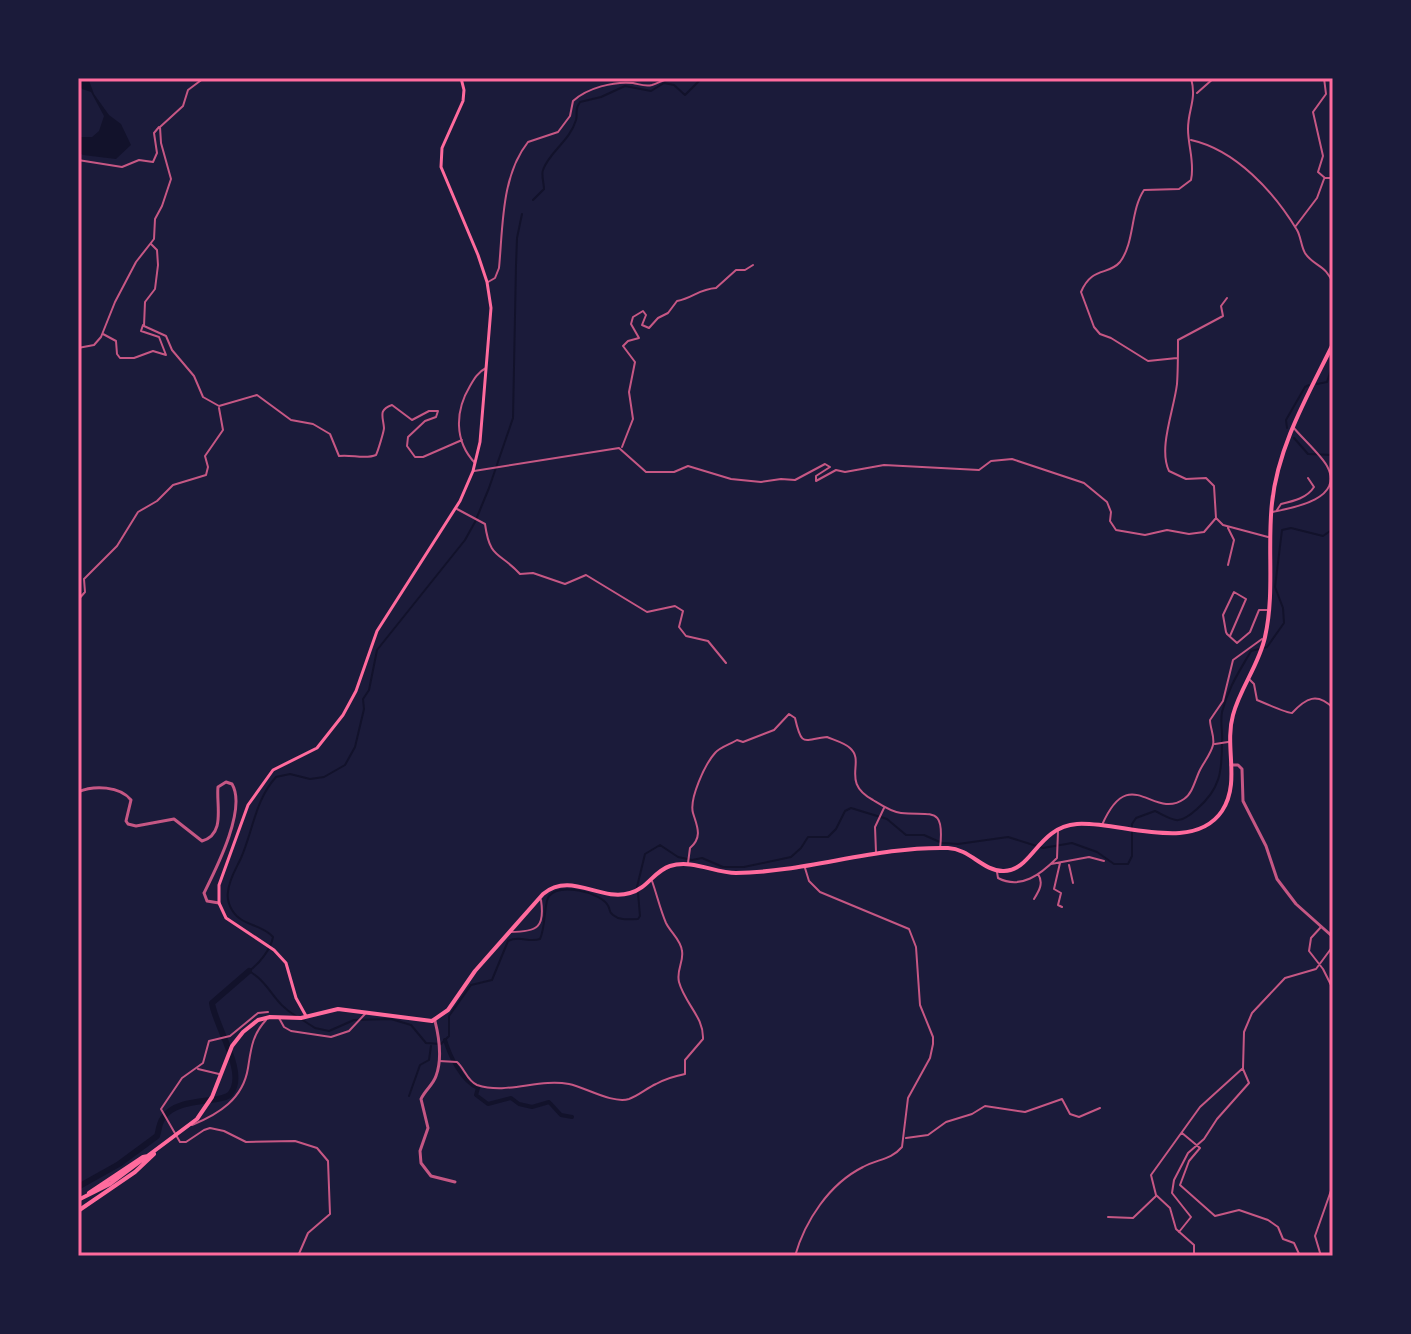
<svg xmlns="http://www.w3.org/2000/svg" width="1411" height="1334" viewBox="0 0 1411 1334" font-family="'Noto Sans',sans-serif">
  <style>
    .water { fill: #12122b }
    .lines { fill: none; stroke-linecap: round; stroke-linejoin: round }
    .stream { stroke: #12122b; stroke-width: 2 }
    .canal { stroke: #12122b; stroke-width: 4 }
    .river { stroke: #12122b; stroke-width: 6 }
    .minor { stroke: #c65784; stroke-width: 2 }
    .tertiary { stroke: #c65784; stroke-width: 3 }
    .secondary { stroke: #ff6b9d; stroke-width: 3 }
    .trunk { stroke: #ff6b9d; stroke-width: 4 }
    .neatline { fill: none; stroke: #ff6b9d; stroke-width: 3 }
  </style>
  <rect width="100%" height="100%" fill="#1b1b3a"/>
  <path class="water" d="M88 78 94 94 109 115 121 124 131 145 116 159 83 155 78 152V137H92L99 131 104 116 91 92 82 89 78 83Z"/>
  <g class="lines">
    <path class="stream" d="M533 200 544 189C544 183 541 175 543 170 549 152 570 141 576 120 578 112 574 110 580 102L601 97 625 86 651 91 664 83 674 85 685 95 702 78
      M1317 384 1327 382 1333 363
      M1287 428 1286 420 1305 387 1309 385
      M1294 438 1308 454 1333 455
      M637 887 645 854 660 845 678 857 692 860 702 858 723 867H744L791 857 801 848 808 837H828L836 829 845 811 851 808 887 819 906 835H924L942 843 958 844 1008 837 1043 848 1072 843 1097 852 1114 864H1128L1132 856V824L1136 818 1155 811C1175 821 1178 826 1197 809 1220 789 1222 772 1222 743 1223 732 1220 723 1222 712 1228 688 1239 672 1251 651L1267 647 1284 623 1283 608 1275 587 1282 530 1291 528 1323 536 1333 529
      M296 1016C273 1003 271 984 249 971 259 964 271 949 273 937 262 924 241 926 232 910 229 905 227 898 228 892 229 879 236 869 241 858 253 831 255 800 276 777L290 774 310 779 324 777 345 765 355 747 364 709 363 699 369 690 377 650 465 540 475 522 489 488 513 418 516 265 517 238 522 214
      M301 1019 315 1028 329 1031 354 1020 391 1019 411 1025 426 1043 441 1044 449 1036V1016L471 985 492 980 508 941C519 935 529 943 540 939 546 926 544 901 549 896 560 883 598 892 607 904 612 911 607 910 613 915 620 921 630 919 638 919L640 916 638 893
      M409 1096 420 1065 429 1060 431 1046"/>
    <path class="canal" d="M445 1040C450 1056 462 1082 478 1088L476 1095 488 1104 511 1098 519 1104 532 1107 549 1102 561 1115 572 1117"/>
    <path class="river" d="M78 1187 119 1164 157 1136C159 1130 159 1123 163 1118 179 1095 223 1105 231 1093 247 1072 215 1026 212 1003L249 971"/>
    <path class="minor" d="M1324 78 1326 94 1313 112 1323 156 1318 172 1325 178H1333
      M1197 93 1214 78
      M1191 140C1236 150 1274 192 1297 230 1301 237 1301 246 1305 253 1313 266 1327 265 1333 284
      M78 160 122 167 139 160 153 162 157 153 154 133 159 127
      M1295 227 1317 198 1324 179
      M151 244 157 250 158 265 155 289 145 302 144 326 166 336 172 350 194 376 203 397 219 406 257 395 291 420 313 424 330 434 339 456C351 454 365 460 376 455 378 451 384 431 384 428 383 416 378 410 392 405L412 420 429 411H438L436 417 425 421 408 437 407 446 415 457H423L462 440
      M488 282 495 278 499 268C503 227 501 176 528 142L558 132 570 116 573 101C587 88 614 81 633 83 639 84 645 87 652 85 661 82 665 78 676 78
      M103 334 116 341 117 354 120 358H134L153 351 166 355 159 337 141 331 143 325
      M78 348 94 345 101 337 115 302 136 262 154 239 155 219 162 206 171 179 161 143 160 127 183 106 188 90 204 78
      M1177 358 1148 361 1111 338 1100 334 1094 327 1081 292C1092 266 1108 276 1120 262 1135 242 1130 211 1144 190L1179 189 1191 180C1195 163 1188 146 1188 129 1188 109 1197 100 1191 78
      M622 447 633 419 629 392 635 362 623 346 628 341 639 338 631 324 633 317 643 311 646 315 642 325 649 328 658 318 668 313 677 301C693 298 699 289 716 288L736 270H745L753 265
      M475 463C454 441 455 411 470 386 474 379 478 372 486 368
      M474 471 619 448 646 472H674L688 466 731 479 761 482 781 479 795 480 825 464 830 467 816 476V481L836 470 845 472 884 465 979 470 991 461 1012 459 1084 483 1107 502 1111 512 1110 521 1116 530 1145 535 1167 530 1189 534 1204 532 1216 518 1214 486 1206 478 1186 479 1169 471C1158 448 1174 410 1177 384 1178 370 1178 355 1178 340L1223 316 1221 306 1227 298
      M457 509 485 524C490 560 499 551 520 574L533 573 565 584 586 575 647 612 675 606 683 611 679 627 686 636 708 641 726 663
      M1277 510 1281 504C1294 501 1307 498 1314 487L1308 478
      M1272 512C1293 508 1345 499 1327 466 1321 455 1302 438 1293 427
      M1216 518 1223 525 1268 537
      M1228 528 1234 540 1228 565
      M78 600 85 592 84 579 117 546 138 512 157 501 173 485 206 475 208 467 205 456 223 430 219 408
      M1230 636 1246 599 1234 592 1223 615 1226 632 1227 634 1237 643 1250 632 1259 610H1267
      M1249 679 1254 684 1257 700C1264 703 1287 713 1292 713 1306 698 1317 692 1333 708
      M1215 744 1228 742
      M1102 825C1130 761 1153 821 1184 799 1192 794 1195 781 1199 772 1203 763 1211 754 1213 745 1215 737 1210 728 1210 720L1223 701 1233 660 1262 639
      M876 852 875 827 884 808
      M688 863 690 848C703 837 697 826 693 813 689 799 705 764 715 753 720 747 731 744 737 740L743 742 774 730 789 714 795 718C802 749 804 739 827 737 834 740 845 743 850 748 866 762 840 782 873 800 881 805 891 812 901 813 932 816 945 805 940 849
      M1060 863 1054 889 1061 893 1058 905 1062 907
      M1051 864 1089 857 1104 861
      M1069 865 1073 883
      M997 872 998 878C1021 890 1041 874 1057 858L1058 831
      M1034 899C1039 891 1044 883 1038 874
      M1321 927 1311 938 1309 951 1323 969 1333 989
      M510 932C538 932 545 927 541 900
      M268 1012 258 1013 230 1036 209 1041 203 1063 182 1078 161 1109 180 1142H186L204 1130 210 1128 224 1131 246 1142 295 1141 317 1148 328 1161 330 1214 308 1233 298 1256
      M279 1018 284 1027 291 1031 331 1037 349 1031 365 1014
      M439 1061 457 1062C465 1069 467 1081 477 1085 508 1095 538 1078 569 1084 585 1087 612 1104 629 1099 638 1096 647 1088 656 1084 665 1079 675 1076 685 1074V1060L703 1039C704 1017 685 1004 679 982 676 970 684 962 682 951 681 940 671 933 666 923 660 909 657 895 652 881
      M198 1069 219 1074
      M192 1125C219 1114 243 1099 248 1068 251 1049 252 1035 266 1020
      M1182 1133 1200 1148 1189 1161 1180 1185 1215 1216 1239 1210 1268 1220 1278 1227 1283 1239 1294 1243 1300 1256
      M906 1138 928 1135 946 1122 972 1114 985 1106 1025 1112 1062 1099 1070 1114 1079 1117 1100 1108
      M1108 1217 1133 1218 1156 1196
      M1179 1232 1191 1217 1172 1193 1174 1180 1188 1153 1204 1139 1217 1119 1249 1083 1243 1069
      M795 1256C805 1221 829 1184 863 1167 877 1159 891 1160 902 1147L908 1098 930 1058 933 1044V1037L920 1005 916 947 909 929 820 892 809 881 805 868
      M1194 1256V1245L1176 1229 1170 1208 1156 1195 1151 1175 1200 1107 1243 1068 1244 1032 1252 1013 1285 978 1316 969 1333 946
      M1321 1256 1315 1236 1333 1185"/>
    <path class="tertiary" d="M1231 765H1238L1242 769 1243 801 1266 846 1277 879 1296 904 1333 937
      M78 792C94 785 120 786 131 800L126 821 128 824 136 826 174 819 202 841C226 834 216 805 218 787L226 782 232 784C247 809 216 869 204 893L207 901 219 903
      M435 1021C439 1037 442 1060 436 1076 433 1085 425 1090 421 1099L428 1128 420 1151 421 1163 431 1176 455 1182"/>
    <path class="secondary" d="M306 1016 296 998 286 963 274 950 226 918 219 903V885L248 805 273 770 317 748 343 715 356 691 377 631 460 501 473 471 480 442 491 308 487 282 478 255 441 167 442 148 463 101 464 90 461 78"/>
    <path class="trunk" d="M89 1193 143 1157 148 1156
      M78 1200 110 1184 197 1119 212 1097 232 1046 243 1032 258 1020 270 1017 301 1018 338 1009 432 1021 448 1010 475 971 543 894C571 871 600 902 630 893 647 889 654 871 670 866 692 859 715 873 736 873 808 872 876 846 948 848 970 849 983 871 1003 871 1032 872 1037 827 1077 824 1120 821 1193 854 1222 811 1241 782 1224 747 1233 715 1240 688 1259 665 1265 637 1275 593 1267 547 1272 503 1278 446 1308 395 1333 344
      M78 1211 135 1172 154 1154"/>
  </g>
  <rect width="1411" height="1334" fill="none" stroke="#1b1b3a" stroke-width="160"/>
  <rect x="80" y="80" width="1251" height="1174" class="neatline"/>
</svg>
